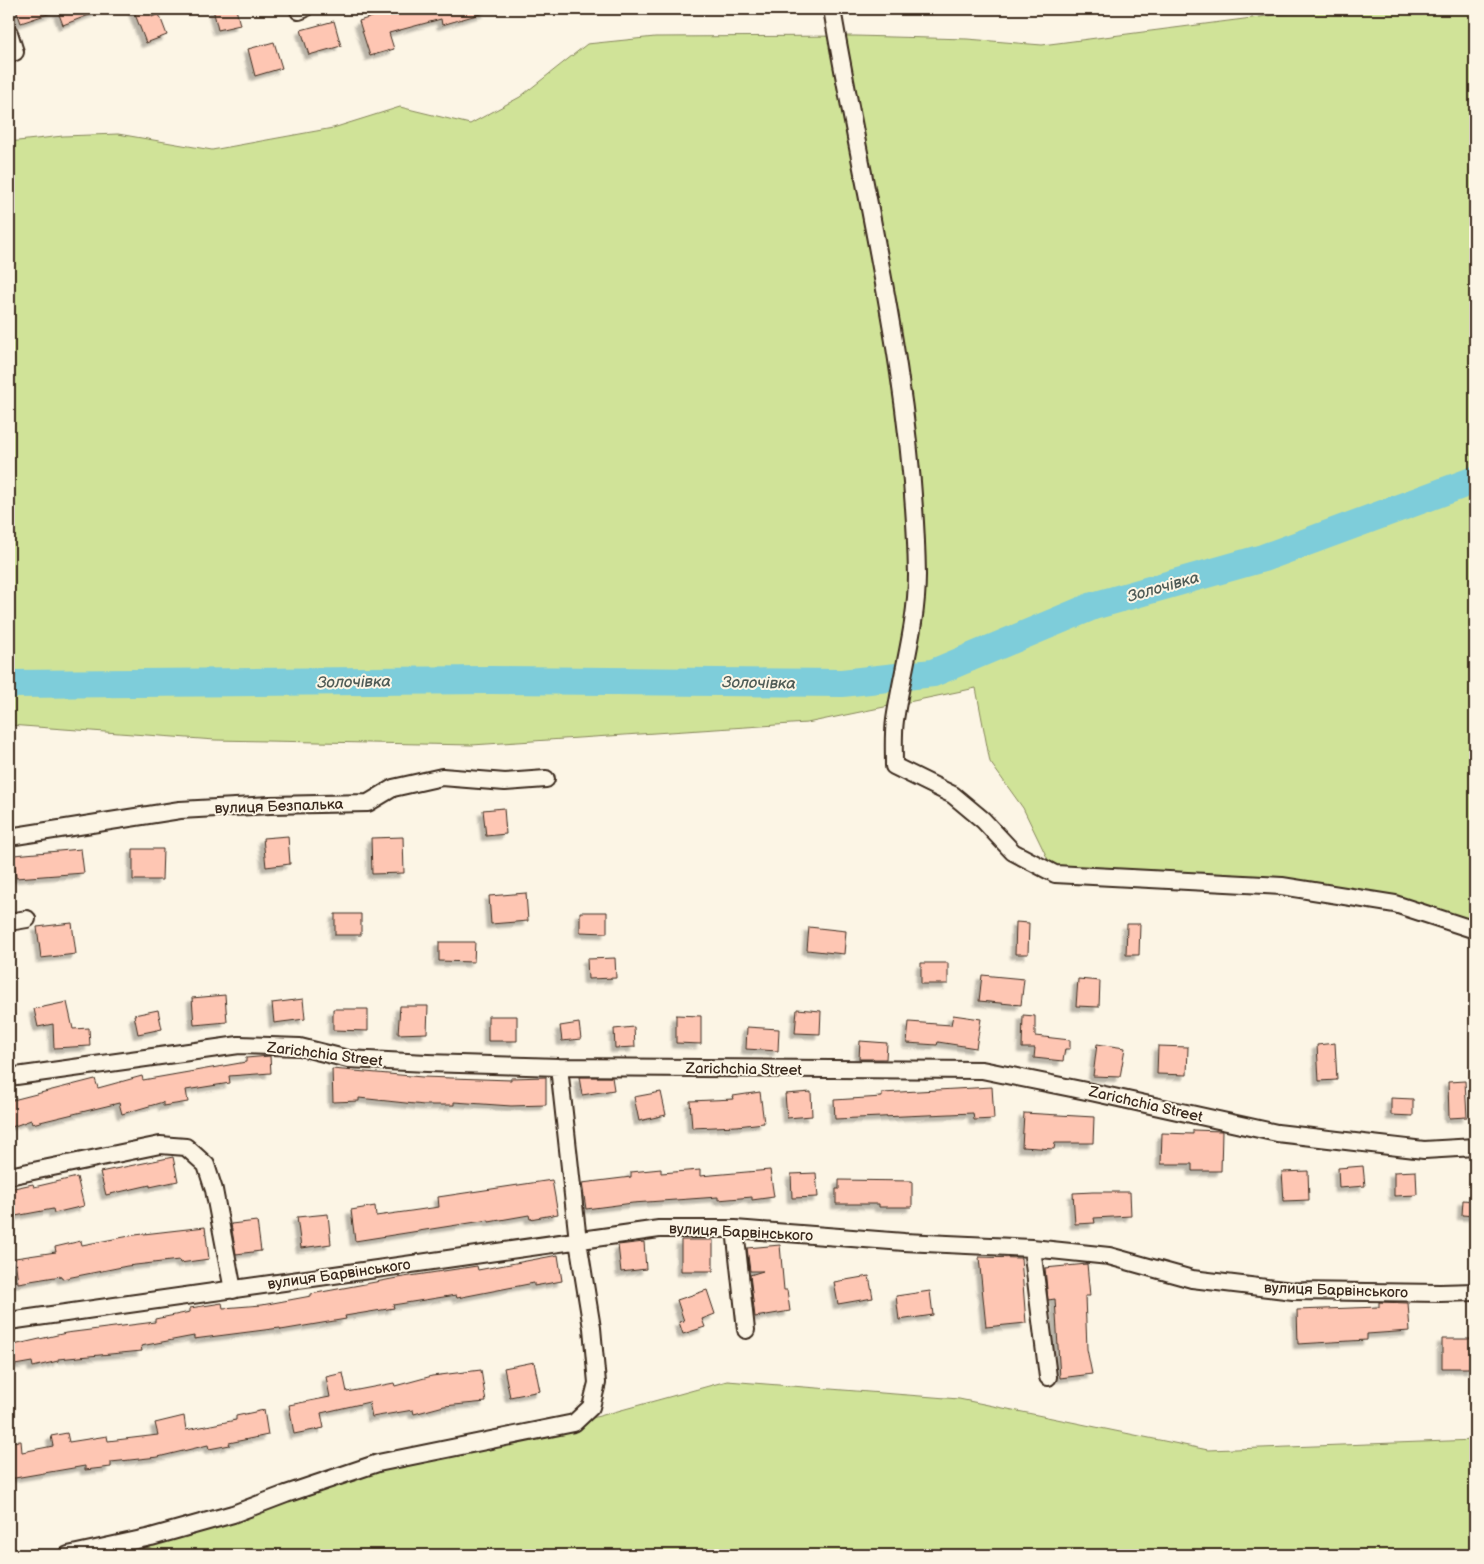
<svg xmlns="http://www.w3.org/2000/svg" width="1484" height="1564" viewBox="0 0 1484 1564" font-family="'Balsamiq Sans',sans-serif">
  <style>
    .green { fill: #d0e398; stroke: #86865b }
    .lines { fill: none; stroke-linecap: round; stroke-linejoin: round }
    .river { stroke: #7ecdda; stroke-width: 28 }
    .building { fill: #fec6b3; stroke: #3b2a1e; filter: url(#shadow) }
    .minor-casing { stroke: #3b2a1e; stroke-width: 20 }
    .minor { stroke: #fcf5e5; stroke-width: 16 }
    .labels { text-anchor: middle; stroke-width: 4; stroke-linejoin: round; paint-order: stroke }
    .street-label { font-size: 15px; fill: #3b2a1e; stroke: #fcf5e5 }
    .water-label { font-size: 16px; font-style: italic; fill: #4f5b56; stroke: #fcf5e5 }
  </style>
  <defs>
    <filter id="shadow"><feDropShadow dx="-4.5" dy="4.5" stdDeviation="1" flood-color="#0004"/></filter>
  </defs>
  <rect width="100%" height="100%" fill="#fcf5e5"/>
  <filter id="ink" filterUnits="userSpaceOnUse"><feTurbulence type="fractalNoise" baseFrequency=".02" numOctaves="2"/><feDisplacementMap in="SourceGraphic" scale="10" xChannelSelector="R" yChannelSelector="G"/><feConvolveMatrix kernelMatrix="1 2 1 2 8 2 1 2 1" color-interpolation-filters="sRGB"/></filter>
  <g filter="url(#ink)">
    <path class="green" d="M1350 9H1475V930L1282 886 1055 874 1023 808 990 762 976 688 807 723 472 745 215 740 9 725V142L63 136 118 134 212 150 333 128 400 107 470 124 520 97 587 44 655 37 855 36 967 39 1042 45 1283 14Z
      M727 1381 959 1399 1208 1450 1475 1440V1555H69L367 1473 574 1423Z"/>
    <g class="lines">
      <path class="river" d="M9 684 491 680 842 683 933 673 1093 606 1263 558 1475 480"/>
    </g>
    <path class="building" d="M16 9H56L57 11 21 23Z
      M57 9H102V10L63 25Z
      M133 9H151L152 17 159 14 167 35 146 43Z
      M213 9H236L240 25 218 30Z
      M397 9H486L487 12 442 25 441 19 389 33 394 49 370 56 359 21Z
      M334 21 341 46 309 55 301 30Z
      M274 42 282 68 255 76 248 49Z
      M504 808 506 834 486 836 483 810Z
      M288 836 290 864 266 867 263 838Z
      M403 837 404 873 372 874 371 838Z
      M81 849 84 873 16 878 14 855Z
      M133 849H163L162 880H133Z
      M526 893 528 921 491 924 489 896Z
      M580 912H607V933L580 932Z
      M335 914H361V935H335Z
      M1016 922 1029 923 1028 954H1015Z
      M72 923 76 954 41 958 37 927Z
      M1127 924H1140L1139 955H1126Z
      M809 927 846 931 844 954 807 950Z
      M439 942H475L474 962 439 961Z
      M615 958 616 978 588 979 587 959Z
      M921 963H948V984H921Z
      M982 975 1024 979 1021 1005 979 1001Z
      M1078 979 1100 981 1099 1007 1076 1006Z
      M225 995 227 1022 194 1025 192 998Z
      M303 999 305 1019 274 1023 272 1003Z
      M67 1002 73 1029 89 1028 90 1046 54 1048 53 1024 38 1027 34 1009Z
      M400 1006H428L427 1033 398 1034Z
      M333 1009H368V1031L333 1030Z
      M797 1009 821 1011 820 1034 795 1033Z
      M158 1010 162 1029 138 1034 134 1015Z
      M676 1015 701 1016V1044L676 1043Z
      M953 1015 981 1019 976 1048 938 1042 937 1045 907 1043 909 1022 951 1025Z
      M1023 1015 1035 1016V1036L1070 1040V1049H1065L1063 1061 1034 1058 1035 1048H1022Z
      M488 1016H517V1041H488Z
      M579 1023 581 1039 562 1041 560 1026Z
      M634 1027 635 1047 615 1048 614 1029Z
      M747 1027 779 1029 778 1051 746 1049Z
      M860 1041 887 1043 886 1059H859Z
      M1335 1043 1337 1080 1319 1081 1317 1045Z
      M1097 1044 1125 1048 1120 1077 1093 1076Z
      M1158 1046 1188 1047 1187 1075 1157 1074Z
      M270 1056 271 1073 229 1076 230 1083 186 1090 188 1102 163 1106V1102L122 1114 119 1103 32 1124 31 1120 9 1128V1101L95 1079 98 1088 142 1076 143 1080 246 1062V1058Z
      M332 1069 422 1077 511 1080V1078L546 1077V1105L511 1106 454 1102V1105H424L359 1098V1101L333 1102Z
      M579 1077H612L614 1090 582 1095Z
      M1465 1081 1467 1117 1449 1118 1448 1082Z
      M992 1087 994 1119 974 1120 973 1113 835 1119 834 1100 882 1097V1093Z
      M661 1092 666 1115 639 1121 634 1097Z
      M760 1092 764 1123 737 1126 692 1128 690 1101 734 1099 733 1096Z
      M811 1092 812 1116 787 1118 785 1094Z
      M1391 1098 1413 1099V1116L1391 1115Z
      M1024 1113 1094 1117 1093 1143H1055L1054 1149 1022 1147Z
      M1193 1130 1222 1131 1221 1171H1192V1164H1161L1162 1133 1193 1134Z
      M173 1157 178 1181 150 1187V1185L106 1195 100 1172Z
      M1363 1166 1365 1186 1339 1188 1338 1168Z
      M661 1169V1173L700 1170V1176L770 1170 774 1197 752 1200V1197L718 1200V1197L633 1203 586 1209 582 1183 631 1177V1172Z
      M1308 1171 1309 1200 1284 1201 1282 1172Z
      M1416 1171 1417 1195 1394 1196V1172Z
      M816 1173 818 1197 792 1198 791 1174Z
      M77 1177 84 1206 54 1213 53 1209 10 1217 9 1189 33 1184 34 1187Z
      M552 1180 558 1214 530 1219 529 1215 489 1222V1220L355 1241 351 1210 375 1206 376 1216 439 1207 438 1197Z
      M839 1180 912 1181V1207H879V1204H836V1189H839Z
      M1093 1192H1130L1131 1216 1094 1218 1095 1223 1075 1224 1073 1193Z
      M1463 1200 1475 1201V1216L1462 1215Z
      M328 1214 331 1244 301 1248 297 1217Z
      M257 1221 261 1251 236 1254 231 1224Z
      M205 1227 209 1259 180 1263 179 1260 127 1266 62 1279 61 1276 18 1283 15 1258 56 1252 55 1247 81 1241 82 1245 135 1235Z
      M681 1240H713V1271H681Z
      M644 1242 646 1269 621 1272 618 1245Z
      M780 1245 784 1290H787L790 1311 755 1317 750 1275 763 1271H750L747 1248Z
      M558 1255 562 1281 534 1286V1283L457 1298 456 1295 393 1305 394 1308 345 1316 346 1319 281 1330 280 1328 194 1339V1336L141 1346 142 1351 58 1359V1361L33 1367 32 1362 9 1366V1346L66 1333 155 1322V1319L190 1312V1308L222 1303 223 1308 262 1305 311 1296V1294L397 1278 477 1266 478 1270Z
      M979 1257 1021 1258 1026 1323 986 1327Z
      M1087 1264 1090 1296H1085L1087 1349 1092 1374 1060 1378 1055 1299 1048 1300 1045 1268Z
      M869 1276 873 1298 838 1304 834 1282Z
      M707 1290 715 1314 702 1319 705 1327 683 1334 679 1322 684 1321 677 1300Z
      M930 1291 933 1315 899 1320 896 1296Z
      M1379 1302 1408 1303 1410 1331 1367 1334V1340L1298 1344 1297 1310 1379 1307Z
      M1442 1339H1472V1368H1442Z
      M534 1362 540 1391 510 1397 504 1368Z
      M481 1370 486 1402 444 1406 414 1414 413 1410 372 1417 369 1402 321 1413 324 1428 294 1434 289 1405 330 1397 326 1377 343 1373 347 1392 394 1383 395 1386 432 1376Z
      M264 1410 268 1435 229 1443 230 1445 209 1449 208 1445 158 1457 111 1462V1467L85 1470V1466L9 1479V1442L21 1441 22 1452 53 1446 51 1436 67 1433 69 1442 107 1436 108 1441 158 1435 155 1423 184 1416 186 1430 236 1420V1416Z"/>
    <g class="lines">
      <g class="minor-casing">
        <path id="minor" d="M832 9C864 196 914 384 917 575 917 624 902 672 895 720 893 735 894 751 894 766L953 795 983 820 1013 852 1055 874 1282 886 1395 904 1475 930
          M299 11 304 9
          M9 33 15 52
          M9 837 180 810 270 805 368 803 393 788 442 777 505 782 546 779
          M9 922 27 919
          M9 1077 239 1045 300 1047 348 1059 427 1063 559 1067 982 1070 1091 1092 1277 1133 1424 1150 1475 1147
          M9 1176 160 1145 186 1147 206 1165 214 1190 233 1290
          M735 1229 746 1330
          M1032 1248 1048 1377
          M9 1321 659 1229H735L904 1242 1032 1248 1109 1256 1192 1279 1293 1291 1440 1293 1475 1292
          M68 1555 151 1537 233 1514 286 1494 378 1463 574 1423 591 1407 597 1383 592 1328 578 1241 559 1067"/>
      </g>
      <use href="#minor" class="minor"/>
    </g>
  </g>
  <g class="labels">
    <g class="street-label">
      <text transform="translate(279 806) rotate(-2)" y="5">вулиця Безпалька</text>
      <text transform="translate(325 1054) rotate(7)" y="5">Zarichchia Street</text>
      <text transform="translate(744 1069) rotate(1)" y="5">Zarichchia Street</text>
      <text transform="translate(1146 1104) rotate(13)" y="5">Zarichchia Street</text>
      <text transform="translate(741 1232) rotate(3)" y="5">вулиця Барвінського</text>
      <text transform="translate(339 1274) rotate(-8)" y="5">вулиця Барвінського</text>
      <text transform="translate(1336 1290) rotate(2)" y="5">вулиця Барвінського</text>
    </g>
    <g class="water-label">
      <text transform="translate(1163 586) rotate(-16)" y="6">Золочівка</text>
      <text transform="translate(354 681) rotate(-1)" y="6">Золочівка</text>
      <text transform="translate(759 682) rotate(1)" y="6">Золочівка</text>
    </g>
  </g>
  <rect width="1484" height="1564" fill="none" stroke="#fcf5e5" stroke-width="30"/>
  <rect x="15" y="15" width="1454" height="1534" fill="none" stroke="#3b2a1e" stroke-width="2" filter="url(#ink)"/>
</svg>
